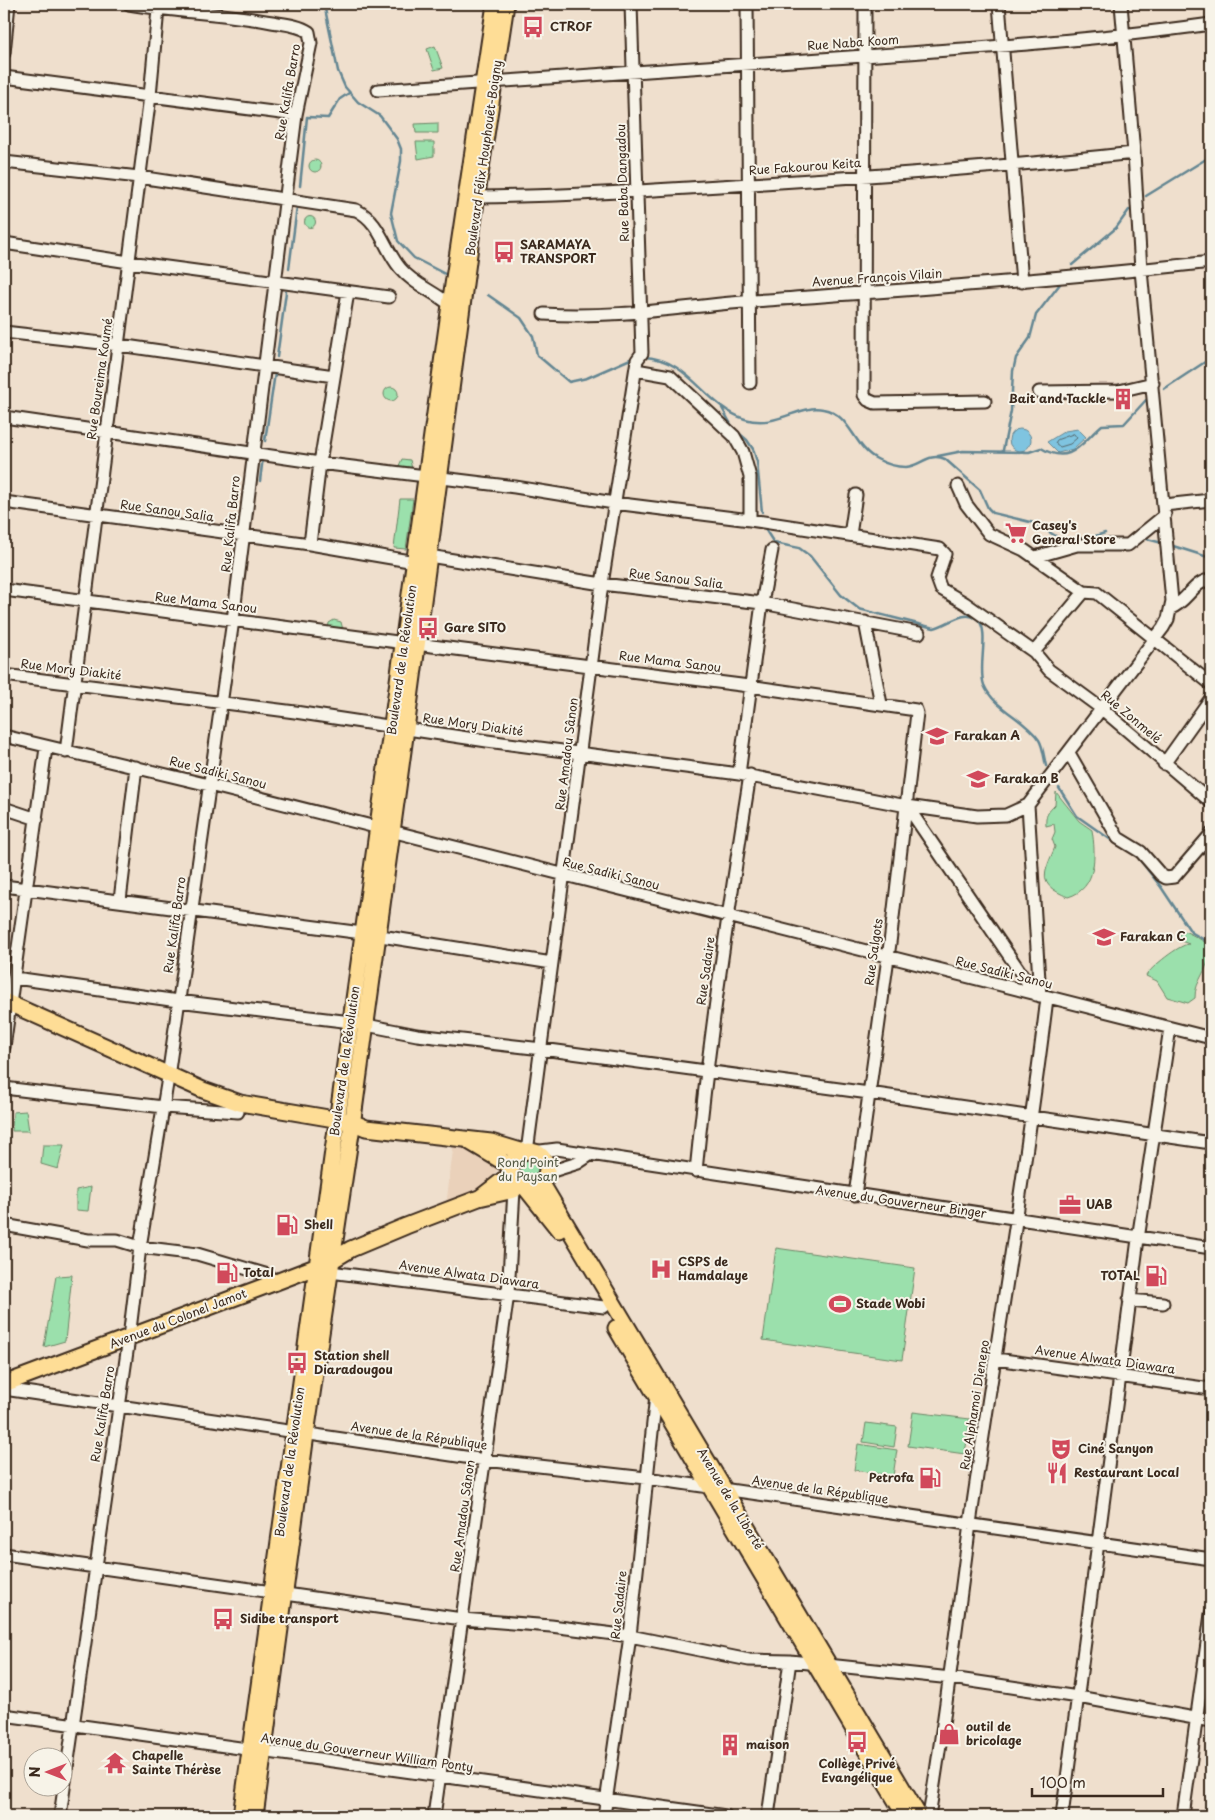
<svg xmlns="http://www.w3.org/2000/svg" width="1215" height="1820" viewBox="0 0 1215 1820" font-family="'Playpen Sans',sans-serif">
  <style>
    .built { fill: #ead1ba }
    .green { fill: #9be0ac; stroke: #6b8565 }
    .water { fill: #7fc4e0; stroke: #648692 }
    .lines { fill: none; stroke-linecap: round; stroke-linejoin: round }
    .shore { stroke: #56686c; stroke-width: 1 }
    .stream { stroke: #648692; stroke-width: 2.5 }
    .minor-casing { stroke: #3b2a1e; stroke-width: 15 }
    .major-casing { stroke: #3b2a1e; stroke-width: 19 }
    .minor { stroke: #f7f3e8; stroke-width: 11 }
    .major { stroke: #fedd96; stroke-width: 15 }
    .labels { text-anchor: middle; stroke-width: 4; stroke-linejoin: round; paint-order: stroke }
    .poi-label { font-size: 12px; font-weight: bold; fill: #3b2a1e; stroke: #f7f3e8; text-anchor: start }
    .street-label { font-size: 12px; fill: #3b2a1e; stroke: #f7f3e8 }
    .park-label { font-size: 12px; fill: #535842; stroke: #f7f3e8 }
  </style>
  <rect width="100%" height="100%" fill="#efdfcd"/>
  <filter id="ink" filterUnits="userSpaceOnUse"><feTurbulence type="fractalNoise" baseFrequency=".02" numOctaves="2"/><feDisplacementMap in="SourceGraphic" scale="10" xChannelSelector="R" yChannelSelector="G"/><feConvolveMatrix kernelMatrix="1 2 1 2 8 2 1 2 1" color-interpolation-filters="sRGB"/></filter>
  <g filter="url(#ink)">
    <path class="built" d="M454 1142 469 1146 499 1167 485 1188 446 1206Z"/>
    <path class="green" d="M435 46 443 68 434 70 427 49Z
      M438 123V133H416L415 124Z
      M416 142H434V156L418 159Z
      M309 166a6 6 0 1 1 12 0a6 6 0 1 1-12 0Z
      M304.5 222a5.5 5.5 0 1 1 11 0a5.5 5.5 0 1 1-11 0Z
      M384 394a7 7 0 1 1 14 0a7 7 0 1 1-14 0Z
      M402 459 410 460 412 469 398 468Z
      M400 499H413L406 549 394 548Z
      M334 620 341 622 343 630 328 629 329 623Z
      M1056 792 1079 821 1092 830C1096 855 1097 889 1068 897 1036 884 1044 874 1055 847L1052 839 1055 832 1054 824 1046 826C1045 815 1048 812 1055 805Z
      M1183 931C1189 932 1205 942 1211 946 1211 968 1194 981 1195 998L1188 1003 1167 997 1157 981 1146 976C1150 968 1180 944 1189 944L1181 941 1178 936Z
      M26 1111 29 1131H12L13 1112Z
      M43 1145H64L58 1169 41 1164Z
      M516 1170a13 13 0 1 1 26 0a13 13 0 1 1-26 0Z
      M91 1187 88 1211 76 1210V1190Z
      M776 1248 915 1268 902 1360 763 1340Z
      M72 1275 65 1341 44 1347 56 1276Z
      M913 1412 970 1419 965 1454 908 1446Z
      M866 1423 897 1427 894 1447 863 1442Z
      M858 1444 897 1450 893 1476 854 1470Z"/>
    <path class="water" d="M1009 440a11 11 0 1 1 22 0a11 11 0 1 1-22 0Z
      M1078 429 1086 437 1073 449 1058 453 1047 442 1065 431Z"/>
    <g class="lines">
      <path class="shore" d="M1074 434 1077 438 1070 444 1060 447 1055 443 1057 440Z"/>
      <path class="stream" d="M324 4 338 71 345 87 358 102 380 116 397 139 401 149V161L391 213 398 241 414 258 447 275
        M300 186 307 117 328 118 340 99 349 93
        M1146 196 1211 156
        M1072 265 1116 228 1129 210
        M289 269 297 207
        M488 295 521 318 533 336 537 355 569 382 587 378 635 357
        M277 357 286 292
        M643 357C689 358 705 406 745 419 776 429 799 404 823 409 851 414 853 447 877 459 886 464 896 467 906 467 921 466 928 452 945 459L980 490 988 508 993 513 1034 523 1059 538 1068 540 1089 538 1105 533
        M1164 389 1211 358
        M722 408 733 428 747 440 753 449 757 462 762 512
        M265 441 275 373
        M1003 450 1011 411 1013 371 1016 358 1030 338 1036 315 1060 284
        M938 456 963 451 1029 452 1041 448C1071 466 1081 443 1102 425L1124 424 1146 400
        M260 481 263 457
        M765 529 774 543 799 548 810 556 841 595 859 609 934 628C948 625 964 609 977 619 991 629 977 667 984 685 994 709 1025 719 1039 740 1043 746 1044 758 1046 766
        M1147 539 1162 543
        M1170 545 1211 558
        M1059 788 1077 816 1114 842
        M1136 855 1161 887 1191 932 1211 944"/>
      <g class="minor-casing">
        <path id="minor" d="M747 4 750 383
          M865 4 864 395 868 400 875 403 985 401
          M999 4 1022 282
          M4 53 9 4
          M4 77 296 115
          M378 90C540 79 702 68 864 56 980 48 1096 40 1211 24
          M4 162 139 177 356 210C380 221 384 249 400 268 414 285 434 291 450 305
          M477 197C568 196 659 190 749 184 878 176 1006 167 1134 153
          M4 243 129 262 389 297
          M544 314C618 319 693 305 767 300 915 289 1063 279 1211 262
          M4 332 119 345 334 376
          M636 370 670 376 734 436 743 452 750 477V520
          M1039 392 1119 391 1153 383
          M4 417 320 463 515 487 614 503 750 520 940 549 945 554 937 578 941 589 965 603 1034 652 1049 670 1102 709 1211 802
          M958 486 966 504 989 534 1024 550 1084 592
          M4 502 310 544 415 562
          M1164 505 1211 500
          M850 535 856 495
          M310 544 320 463 348 292
          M429 556 602 584 762 603 919 633
          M1035 557 1077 545H1128L1165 515
          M4 590 405 643
          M1171 608C1187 602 1194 580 1211 580
          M865 622 881 704
          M416 644 749 686 916 710 917 713 890 943 855 1195
          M1034 652 1084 592 1097 593 1211 684
          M4 675 295 712 487 741 739 774 907 806 977 816 1006 815 1028 805 1163 628 1168 619 1172 601 1141 270 1134 153 1121 4
          M4 736 209 785 1211 1038
          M66 752 150 96 158 9
          M1069 753 1118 838 1141 852 1161 875 1166 878 1174 877 1211 834
          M1164 764 1211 698
          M739 774 762 603 772 550
          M1028 805 1040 996
          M907 806 1036 995
          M4 808 37 819
          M4 886 362 933 552 963
          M120 900 136 767
          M15 978 178 1001 351 1022 417 1035 542 1049 869 1093 1211 1143
          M4 1047 46 748
          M4 1088 163 1107 238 1112
          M527 1152 602 584 637 360 642 353 631 4
          M532 1152 557 1149 1211 1248
          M696 1171C709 1038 729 907 750 775
          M546 1173 578 1163 590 1155
          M4 1225 88 1240H117L140 1247 197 1254 268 1275 276 1282
          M330 1272 604 1307
          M1129 1300 1163 1303
          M996 1359 1211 1389
          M4 1389 485 1460 646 1478 1211 1559
          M4 1554 462 1619 551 1626 630 1636 749 1660 790 1661 951 1678 1078 1697 1211 1721
          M4 1715 726 1816
          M60 1816 129 1338 140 1247 167 1084 233 620 296 115 311 43 309 32C299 25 283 24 272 22 224 13 176 12 129 4
          M434 1816 508 1294 514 1190
          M604 1816 630 1636 656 1395
          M768 1816 790 1661
          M929 1816C945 1719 957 1622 970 1524 995 1349 1026 1174 1047 998
          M1062 1816 1138 1239 1170 1028
          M1183 1816 1211 1614"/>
      </g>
      <g class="major-casing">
        <path id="major" d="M4 1001 203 1090 240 1103 352 1122 366 1128 491 1142 524 1152
          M470 1142 512 1167
          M511 1169a18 18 0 1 1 36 0a18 18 0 1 1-36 0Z
          M541 1182 919 1816
          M524 1186 559 1230
          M481 1197 503 1180 513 1176
          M616 1328 905 1816
          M4 1384 276 1282 331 1261 351 1249 406 1226 479 1198 514 1190 520 1184
          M241 1816 450 305 495 4
          M255 1816 306 1434 351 1133 406 729 476 201 506 4"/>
      </g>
      <use href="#minor" class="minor"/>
      <use href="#major" class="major"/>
    </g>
  </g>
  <defs>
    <g id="bus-bare" transform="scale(1.725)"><path d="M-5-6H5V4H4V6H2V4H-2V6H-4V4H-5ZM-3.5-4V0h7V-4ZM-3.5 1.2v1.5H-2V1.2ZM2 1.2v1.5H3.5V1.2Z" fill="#d1495b" stroke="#f7f3e8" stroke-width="2.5" paint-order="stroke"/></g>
    <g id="building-bare" transform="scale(1.725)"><path d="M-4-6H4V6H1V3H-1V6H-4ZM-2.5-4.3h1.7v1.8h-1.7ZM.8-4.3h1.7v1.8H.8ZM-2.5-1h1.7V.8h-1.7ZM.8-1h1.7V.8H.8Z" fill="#d1495b" stroke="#f7f3e8" stroke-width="2.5" paint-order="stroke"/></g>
    <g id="supermarket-bare" transform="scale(1.725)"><path d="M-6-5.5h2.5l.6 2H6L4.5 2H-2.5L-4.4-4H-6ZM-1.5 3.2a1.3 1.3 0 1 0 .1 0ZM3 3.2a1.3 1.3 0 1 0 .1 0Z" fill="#d1495b" stroke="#f7f3e8" stroke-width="2.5" paint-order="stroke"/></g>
    <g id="school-bare" transform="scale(1.725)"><path d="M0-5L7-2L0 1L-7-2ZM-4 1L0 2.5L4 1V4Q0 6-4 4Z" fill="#d1495b" stroke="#f7f3e8" stroke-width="2.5" paint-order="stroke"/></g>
    <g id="office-bare" transform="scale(1.725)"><path d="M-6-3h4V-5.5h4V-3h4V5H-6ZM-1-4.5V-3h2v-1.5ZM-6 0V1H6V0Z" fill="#d1495b" stroke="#f7f3e8" stroke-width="2.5" paint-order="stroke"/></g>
    <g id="fuel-bare" transform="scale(1.725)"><path d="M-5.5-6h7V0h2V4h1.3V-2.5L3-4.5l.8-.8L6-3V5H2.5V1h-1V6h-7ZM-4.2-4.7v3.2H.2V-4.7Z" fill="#d1495b" stroke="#f7f3e8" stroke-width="2.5" paint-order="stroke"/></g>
    <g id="hospital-bare" transform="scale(1.725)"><path d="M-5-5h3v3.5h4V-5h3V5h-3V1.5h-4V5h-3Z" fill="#d1495b" stroke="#f7f3e8" stroke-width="2.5" paint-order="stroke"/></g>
    <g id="stadium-bare" transform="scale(1.725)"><path d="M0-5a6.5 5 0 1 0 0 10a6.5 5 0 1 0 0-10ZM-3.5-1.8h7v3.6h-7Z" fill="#d1495b" stroke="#f7f3e8" stroke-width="2.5" paint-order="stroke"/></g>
    <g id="theatre-bare" transform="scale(1.725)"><path d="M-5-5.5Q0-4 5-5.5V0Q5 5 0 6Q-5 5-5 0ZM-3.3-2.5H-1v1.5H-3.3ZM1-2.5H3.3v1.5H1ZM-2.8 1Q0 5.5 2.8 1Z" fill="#d1495b" stroke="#f7f3e8" stroke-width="2.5" paint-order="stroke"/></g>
    <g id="restaurant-bare" transform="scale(1.725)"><path d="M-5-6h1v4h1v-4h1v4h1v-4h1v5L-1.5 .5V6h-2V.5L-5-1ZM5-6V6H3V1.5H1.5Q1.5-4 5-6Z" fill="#d1495b" stroke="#f7f3e8" stroke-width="2.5" paint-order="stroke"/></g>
    <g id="shop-bare" transform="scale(1.725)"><path d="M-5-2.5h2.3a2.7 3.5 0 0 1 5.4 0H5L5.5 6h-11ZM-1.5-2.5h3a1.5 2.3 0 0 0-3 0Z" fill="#d1495b" stroke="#f7f3e8" stroke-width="2.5" paint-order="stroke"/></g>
    <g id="temple-bare" transform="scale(1.725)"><path d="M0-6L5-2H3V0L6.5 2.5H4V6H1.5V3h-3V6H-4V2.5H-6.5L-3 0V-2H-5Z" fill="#d1495b" stroke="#f7f3e8" stroke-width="2.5" paint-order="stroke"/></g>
  </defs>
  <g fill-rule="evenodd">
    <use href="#bus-bare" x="533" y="27"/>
    <use href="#bus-bare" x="504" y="252"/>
    <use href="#building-bare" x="1123" y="399"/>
    <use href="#supermarket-bare" x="1016" y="533"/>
    <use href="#bus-bare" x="428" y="628"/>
    <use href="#school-bare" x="937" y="736"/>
    <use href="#school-bare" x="978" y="779"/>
    <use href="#school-bare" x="1104" y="937"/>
    <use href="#office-bare" x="1070" y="1205"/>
    <use href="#fuel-bare" x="287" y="1225"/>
    <use href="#hospital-bare" x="661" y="1269"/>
    <use href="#fuel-bare" x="227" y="1273"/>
    <use href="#fuel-bare" x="1156" y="1276"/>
    <use href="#stadium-bare" x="840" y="1304"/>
    <use href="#bus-bare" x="297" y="1363"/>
    <use href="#theatre-bare" x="1061" y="1449"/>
    <use href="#restaurant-bare" x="1057" y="1473"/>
    <use href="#fuel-bare" x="930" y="1478"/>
    <use href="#bus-bare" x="223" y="1619"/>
    <use href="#shop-bare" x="949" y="1734"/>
    <use href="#bus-bare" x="857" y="1742"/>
    <use href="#building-bare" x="730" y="1745"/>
    <use href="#temple-bare" x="115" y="1763"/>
  </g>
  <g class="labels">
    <g class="poi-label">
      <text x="550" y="31">CTROF</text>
      <text x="520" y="249">SARAMAYA<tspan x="520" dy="14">TRANSPORT</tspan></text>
      <text x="1106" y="403" text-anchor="end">Bait and Tackle</text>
      <text x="1032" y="530">Casey's<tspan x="1032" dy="14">General Store</tspan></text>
      <text x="444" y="632">Gare SITO</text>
      <text x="954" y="740">Farakan A</text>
      <text x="994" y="783">Farakan B</text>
      <text x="1120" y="941">Farakan C</text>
      <text x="1086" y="1209">UAB</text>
      <text x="304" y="1229">Shell</text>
      <text x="678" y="1266">CSPS de<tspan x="678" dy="14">Hamdalaye</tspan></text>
      <text x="243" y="1277">Total</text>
      <text x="1140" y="1280" text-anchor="end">TOTAL</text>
      <text x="856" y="1308">Stade Wobi</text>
      <text x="314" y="1360">Station shell<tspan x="314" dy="14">Diaradougou</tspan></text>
      <text x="1078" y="1453">Ciné Sanyon</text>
      <text x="1074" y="1477">Restaurant Local</text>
      <text x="914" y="1482" text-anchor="end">Petrofa</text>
      <text x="240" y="1623">Sidibe transport</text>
      <text x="966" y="1731">outil de<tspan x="966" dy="14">bricolage</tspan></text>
      <text x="746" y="1749">maison</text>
      <text x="132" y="1760">Chapelle<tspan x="132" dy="14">Sainte Thérèse</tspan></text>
      <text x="857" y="1768" text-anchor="middle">Collège Privé<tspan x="857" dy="14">Evangélique</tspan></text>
    </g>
    <g class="street-label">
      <text transform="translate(853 43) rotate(-4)" y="4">Rue Naba Koom</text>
      <text transform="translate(288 92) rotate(-80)" y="4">Rue Kalifa Barro</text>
      <text transform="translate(484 158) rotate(-82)" y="4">Boulevard Félix Houphouët-Boigny</text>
      <text transform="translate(805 167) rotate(-4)" y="4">Rue Fakourou Keita</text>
      <text transform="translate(623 183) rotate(-92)" y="4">Rue Baba Dangadou</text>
      <text transform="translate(877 278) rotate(-4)" y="4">Avenue François Vilain</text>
      <text transform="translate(100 379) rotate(-82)" y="4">Rue Boureima Koumé</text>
      <text transform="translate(167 511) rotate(8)" y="4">Rue Sanou Salia</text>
      <text transform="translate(231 524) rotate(-84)" y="4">Rue Kalifa Barro</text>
      <text transform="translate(676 579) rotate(7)" y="4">Rue Sanou Salia</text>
      <text transform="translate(206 603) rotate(7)" y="4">Rue Mama Sanou</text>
      <text transform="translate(402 660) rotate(-82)" y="4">Boulevard de la Révolution</text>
      <text transform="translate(670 662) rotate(7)" y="4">Rue Mama Sanou</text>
      <text transform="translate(71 670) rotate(7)" y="4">Rue Mory Diakité</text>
      <text transform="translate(1131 717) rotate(40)" y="4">Rue Zonmelé</text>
      <text transform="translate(473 725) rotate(8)" y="4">Rue Mory Diakité</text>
      <text transform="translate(567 754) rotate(-83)" y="4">Rue Amadou Sânon</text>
      <text transform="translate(218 773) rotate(14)" y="4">Rue Sadiki Sanou</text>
      <text transform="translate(611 874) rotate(14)" y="4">Rue Sadiki Sanou</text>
      <text transform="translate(175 925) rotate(-82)" y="4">Rue Kalifa Barro</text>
      <text transform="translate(874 952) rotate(-82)" y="4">Rue Salgots</text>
      <text transform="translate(706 971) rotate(-82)" y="4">Rue Sadaire</text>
      <text transform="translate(1004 973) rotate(14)" y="4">Rue Sadiki Sanou</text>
      <text transform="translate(345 1061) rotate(-82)" y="4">Boulevard de la Révolution</text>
      <text transform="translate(901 1202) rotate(8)" y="4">Avenue du Gouverneur Binger</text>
      <text transform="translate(469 1275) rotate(8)" y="4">Avenue Alwata Diawara</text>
      <text transform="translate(178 1319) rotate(-21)" y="4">Avenue du Colonel Jamot</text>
      <text transform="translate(1105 1360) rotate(8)" y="4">Avenue Alwata Diawara</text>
      <text transform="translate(975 1405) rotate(-81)" y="4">Rue Alphamoi Dienepo</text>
      <text transform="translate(103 1414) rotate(-81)" y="4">Rue Kalifa Barro</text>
      <text transform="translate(419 1436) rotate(8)" y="4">Avenue de la République</text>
      <text transform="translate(290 1462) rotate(-82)" y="4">Boulevard de la Révolution</text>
      <text transform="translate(820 1490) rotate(8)" y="4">Avenue de la République</text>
      <text transform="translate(730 1499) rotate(59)" y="4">Avenue de la Liberté</text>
      <text transform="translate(463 1516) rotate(-82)" y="4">Rue Amadou Sânon</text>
      <text transform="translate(619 1605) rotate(-84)" y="4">Rue Sadaire</text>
      <text transform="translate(367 1753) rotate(8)" y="4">Avenue du Gouverneur William Ponty</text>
    </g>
    <g class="park-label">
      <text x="528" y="1167">Rond Point<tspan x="528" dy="14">du Paysan</tspan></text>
    </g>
  </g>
  <rect width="1215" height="1820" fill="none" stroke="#f7f3e8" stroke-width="20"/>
  <rect x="10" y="10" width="1195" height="1800" fill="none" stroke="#3b2a1e" stroke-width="2" filter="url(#ink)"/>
  <g transform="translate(48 1772) rotate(270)"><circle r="24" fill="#f7f3e8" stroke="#aca397"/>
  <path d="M0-4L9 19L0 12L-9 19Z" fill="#d1495b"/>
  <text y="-8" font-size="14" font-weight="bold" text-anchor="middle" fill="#3b2a1e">N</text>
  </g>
  <path d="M1032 1788v8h131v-8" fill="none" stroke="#3b2a1e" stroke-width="2.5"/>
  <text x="1040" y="1788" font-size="15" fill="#3b2a1e" stroke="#f7f3e8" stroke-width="4" paint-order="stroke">100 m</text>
</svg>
